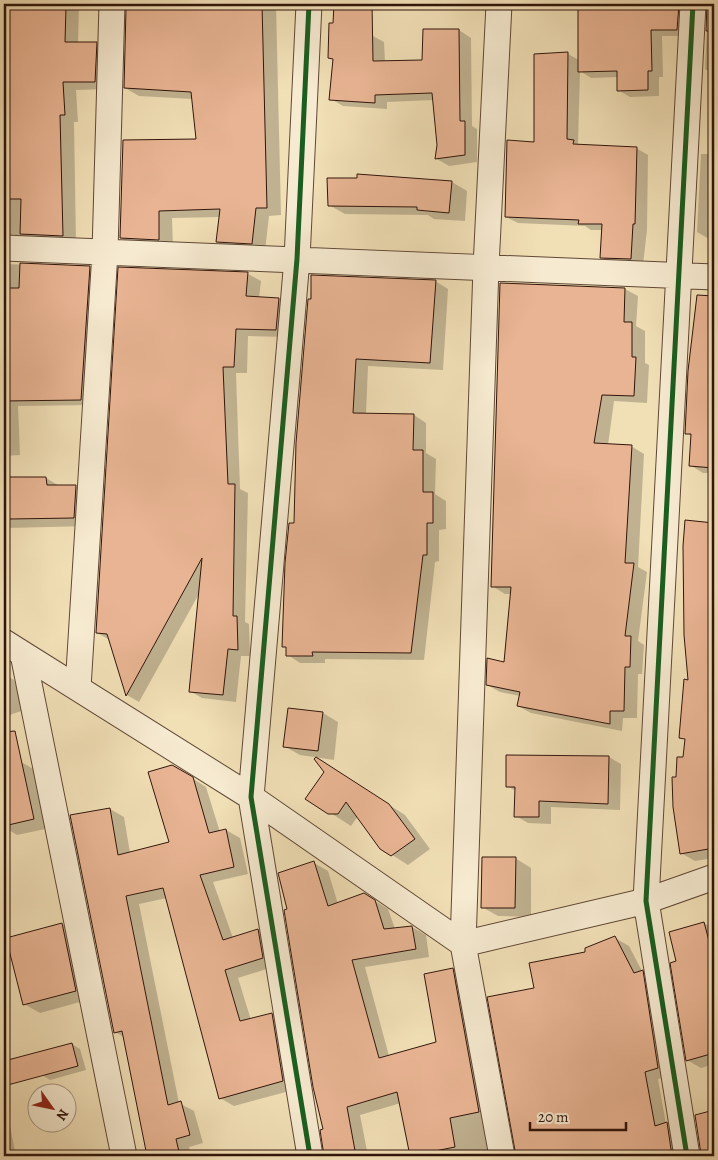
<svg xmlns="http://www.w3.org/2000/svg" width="718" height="1160" viewBox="0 0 718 1160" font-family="Alegreya,serif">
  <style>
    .shadow { fill: #0003 }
    .building { fill: #e8b493; stroke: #30150b }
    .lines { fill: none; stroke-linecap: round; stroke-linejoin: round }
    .street-casing { stroke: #604836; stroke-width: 27 }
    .street { stroke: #f6ead0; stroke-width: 25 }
    .cycleway-casing { stroke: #f6ead0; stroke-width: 8 }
    .cycleway { stroke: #1b5e20; stroke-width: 5 }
  </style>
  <rect width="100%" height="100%" fill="#f1dfb6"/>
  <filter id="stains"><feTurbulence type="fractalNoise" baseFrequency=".004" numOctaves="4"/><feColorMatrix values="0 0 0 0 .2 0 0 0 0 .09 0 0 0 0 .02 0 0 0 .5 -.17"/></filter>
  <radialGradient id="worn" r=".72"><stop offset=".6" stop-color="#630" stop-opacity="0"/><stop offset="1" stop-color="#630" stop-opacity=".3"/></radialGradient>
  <path class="shadow" d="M4 4H79L78 43H96L110 51 109 89 76 90 78 122H74L76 243 15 242 4 235Z
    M130 4H276L281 215 269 216 265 251 231 249 217 242 220 217 172 218 173 247 135 246 121 238 197 140 193 99 139 96 125 88Z
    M365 4H396V5Z
    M592 4H694L689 36H662L663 77H659V96L630 97 618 90V77L591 78 580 71 578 144 582 146 636 148 648 155 647 230 643 265 613 264 602 257 603 230H591L585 226 518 223 506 217 535 143V55L568 54 579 60Z
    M708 4H714V114L712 113V73L705 69Z
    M459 30 471 38 472 126 477 129V162L449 166 437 159 438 145 434 100 387 102V109L343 106 331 99 371 35 384 42 385 62 423 61Z
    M701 154H714V239H709L697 232Z
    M452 182 467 191 465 221 434 219 428 215 345 214 329 205Z
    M4 264 89 267 100 273 92 405 18 406 20 455 4 456Z
    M120 268 248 274 261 281 259 298 279 299 292 307 289 337 248 336 247 373H236L240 489 248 493 245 622 249 624 250 656H241L236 702 202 698 190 691 200 592 139 702 127 695 110 640 97 633Z
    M312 276 435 281 448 289 443 370 368 366 366 414 414 415 426 423V453L436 459 435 494 446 501V529L439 530V561L435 562 424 660 325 659V663H300L288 655V649L283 646 295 524 298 443Z
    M625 289 638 296 636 326 645 331V363L649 365 647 403 614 401 608 445 631 446 644 454 638 567 647 572 638 641 644 645 642 674H638L637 718H623L622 731 531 713 518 706 520 696 500 692 487 685 505 663 512 594H505L492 586Z
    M694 336 714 338V473H703L690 465 692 436 686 433Z
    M4 478H46L61 487H76L92 496 90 526 8 528 4 525Z
    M687 522 714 524V858L695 861 681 853 677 778 685 758 686 740 680 737 690 681Z
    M4 674 14 680 24 710 4 717Z
    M323 713 338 722 334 760 300 755 284 746Z
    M609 757 621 764 620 810 551 807V824L528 823 516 816V791L507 786Z
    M21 762 37 771 50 828 17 835 4 827V766Z
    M332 768 405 815 430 849 408 865 381 848 358 816 351 826 307 798Z
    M186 774 206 787 220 832 226 830 240 838 248 874 213 882 233 938 258 930 272 938 276 966 238 978 251 1020 272 1014 286 1022 297 1089 234 1106 220 1098 167 898 139 904 179 1103 194 1111 203 1143 189 1147 191 1156H148L124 1037 115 1032 110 809 124 817 130 853 171 843Z
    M515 858 531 868V917L498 916 482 907Z
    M314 863 328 871 338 904 364 894 388 909 395 929 412 927 426 935 429 957 365 967 389 1056 438 1043 453 969 466 977 499 1156H411L401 1103 360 1115 368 1156H324L322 1131 325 1130 289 910Z
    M704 923 714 929V1064L701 1068 687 1060 678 962Z
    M62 924 78 933 91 999 40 1013 24 1004 7 939Z
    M615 938 629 946 642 971 656 979 672 1076 658 1079 666 1124 681 1132 686 1156H517L535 989 587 953Z
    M72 1044 80 1049 86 1070 50 1080 42 1075Z
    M4 1097 16 1156H4Z
    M714 1111V1156H702L696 1116Z"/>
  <path class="building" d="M4 4H53V7H66L65 42H97L95 82H63L65 115H60L63 236 20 234 21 199H4Z
    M128 4H262L267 208H256L252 244 216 242 220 209 159 211V240L120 238 123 140 196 139 191 92 124 88 126 9Z
    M334 4H372L373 61 422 60 423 29H459L460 121H465V155L435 159 437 145 432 93 375 95V103L329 100 333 59 328 58 329 23H333Z
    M591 4H679L677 30H651L652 71H648V90L617 91V71L578 72V6Z
    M707 4H714V31H706Z
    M568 52 567 139 574 140 573 144 637 147 635 224H633L631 259 600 258 602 224H578L579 220 505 217 507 140 534 142V54Z
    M357 174 452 181 449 213 417 210V207L328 206 327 178H357Z
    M20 263 90 266 81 400 4 401V288H19Z
    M118 267 248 272 246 296 279 298 276 330 236 329 234 367H223L228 484H235L233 616H237L238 650 228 649 223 695 189 692 202 558 126 696 107 634 96 633Z
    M311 275 436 280 430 363 356 359 353 413 414 414 413 450H423V492H433V523H427V555H423L411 653 312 652 313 656H286V647H282L285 563 289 523H294L296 443 308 299H311Z
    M500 283 625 288 624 322H632V357H636L634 396 602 395 594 443 632 445 625 563H634L625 636H631L630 667H625L624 711H610V724L517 706 520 692 486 685 487 658 504 662 511 587H491Z
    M697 295 714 296V468L689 466 691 434H685L688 371Z
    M4 477H46L47 485H76L74 518 9 519 8 504H4Z
    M685 520 714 523V703L709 768 714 767V848L680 854 673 807 672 777H676L677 757H683L685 739 679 738 684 679 688 680 684 635 683 546Z
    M288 708 323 712 318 751 283 747Z
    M15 731 34 819 4 826V732Z
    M506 755 609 756 608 804 539 801V817H514L515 787H506Z
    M316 757 389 804 415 839 391 856 380 849 346 802 338 814H328L305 799 324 772 314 759Z
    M172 765 193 777 209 833 226 829 234 867 200 875 223 940 258 929 263 958 225 970 240 1021 272 1013 283 1081 219 1099 163 888 126 896 168 1105 181 1101 190 1135 176 1139 180 1156H147L122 1031 114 1033 70 815 110 808 118 855 169 842 148 772Z
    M482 857H516L515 908H481Z
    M314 861 328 906 364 893 375 900 384 929 412 926 416 949 352 960 379 1058 436 1042 424 974 453 968 479 1112 450 1118 455 1147 410 1156 397 1092 347 1107 356 1156H324L320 1130 323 1129 313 1087 284 910 287 909 278 873Z
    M704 922 714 960V1053L686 1061 670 963 676 961 669 932Z
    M62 923 76 991 23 1005 6 938Z
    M615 936 634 973 643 970 658 1068 645 1072 655 1126 667 1122 672 1156H516L487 997 534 988 529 963 585 952V948Z
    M72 1043 78 1066 4 1086V1061Z
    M714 1110V1150L701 1154 695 1115Z"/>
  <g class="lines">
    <g class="street-casing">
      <path id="street" d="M309 4 297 259 251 797 310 1156
        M499 4 486 267 463 944 502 1156
        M4 248 714 277
        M4 642 251 797 463 944 646 901 714 877
        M23 654 124 1156
        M78 688 105 252 112 4
        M687 1156 646 901 693 4"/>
    </g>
    <use href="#street" class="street"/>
    <g class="cycleway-casing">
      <path id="cycleway" d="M309 4 297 259 251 797 310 1156
        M687 1156 646 901 693 4"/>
    </g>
    <use href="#cycleway" class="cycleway"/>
  </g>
  <rect width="718" height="1160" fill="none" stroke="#f1dfb6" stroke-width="20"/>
  <rect x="5" y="5" width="708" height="1150" fill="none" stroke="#30150b" stroke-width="2.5"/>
  <rect x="10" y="10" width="698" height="1140" fill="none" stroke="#30150b"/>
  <g transform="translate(52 1108) rotate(123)"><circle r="24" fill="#f6ead0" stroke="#a79581"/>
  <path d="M0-4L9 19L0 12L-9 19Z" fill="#8f2418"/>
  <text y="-8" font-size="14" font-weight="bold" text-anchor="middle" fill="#30150b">N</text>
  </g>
  <path d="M530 1122v8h96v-8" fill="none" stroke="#30150b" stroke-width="2.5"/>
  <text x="538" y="1122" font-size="15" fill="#30150b" stroke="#f6ead0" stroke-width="4" paint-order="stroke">20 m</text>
  <rect width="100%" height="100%" filter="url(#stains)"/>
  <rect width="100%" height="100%" fill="url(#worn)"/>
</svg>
